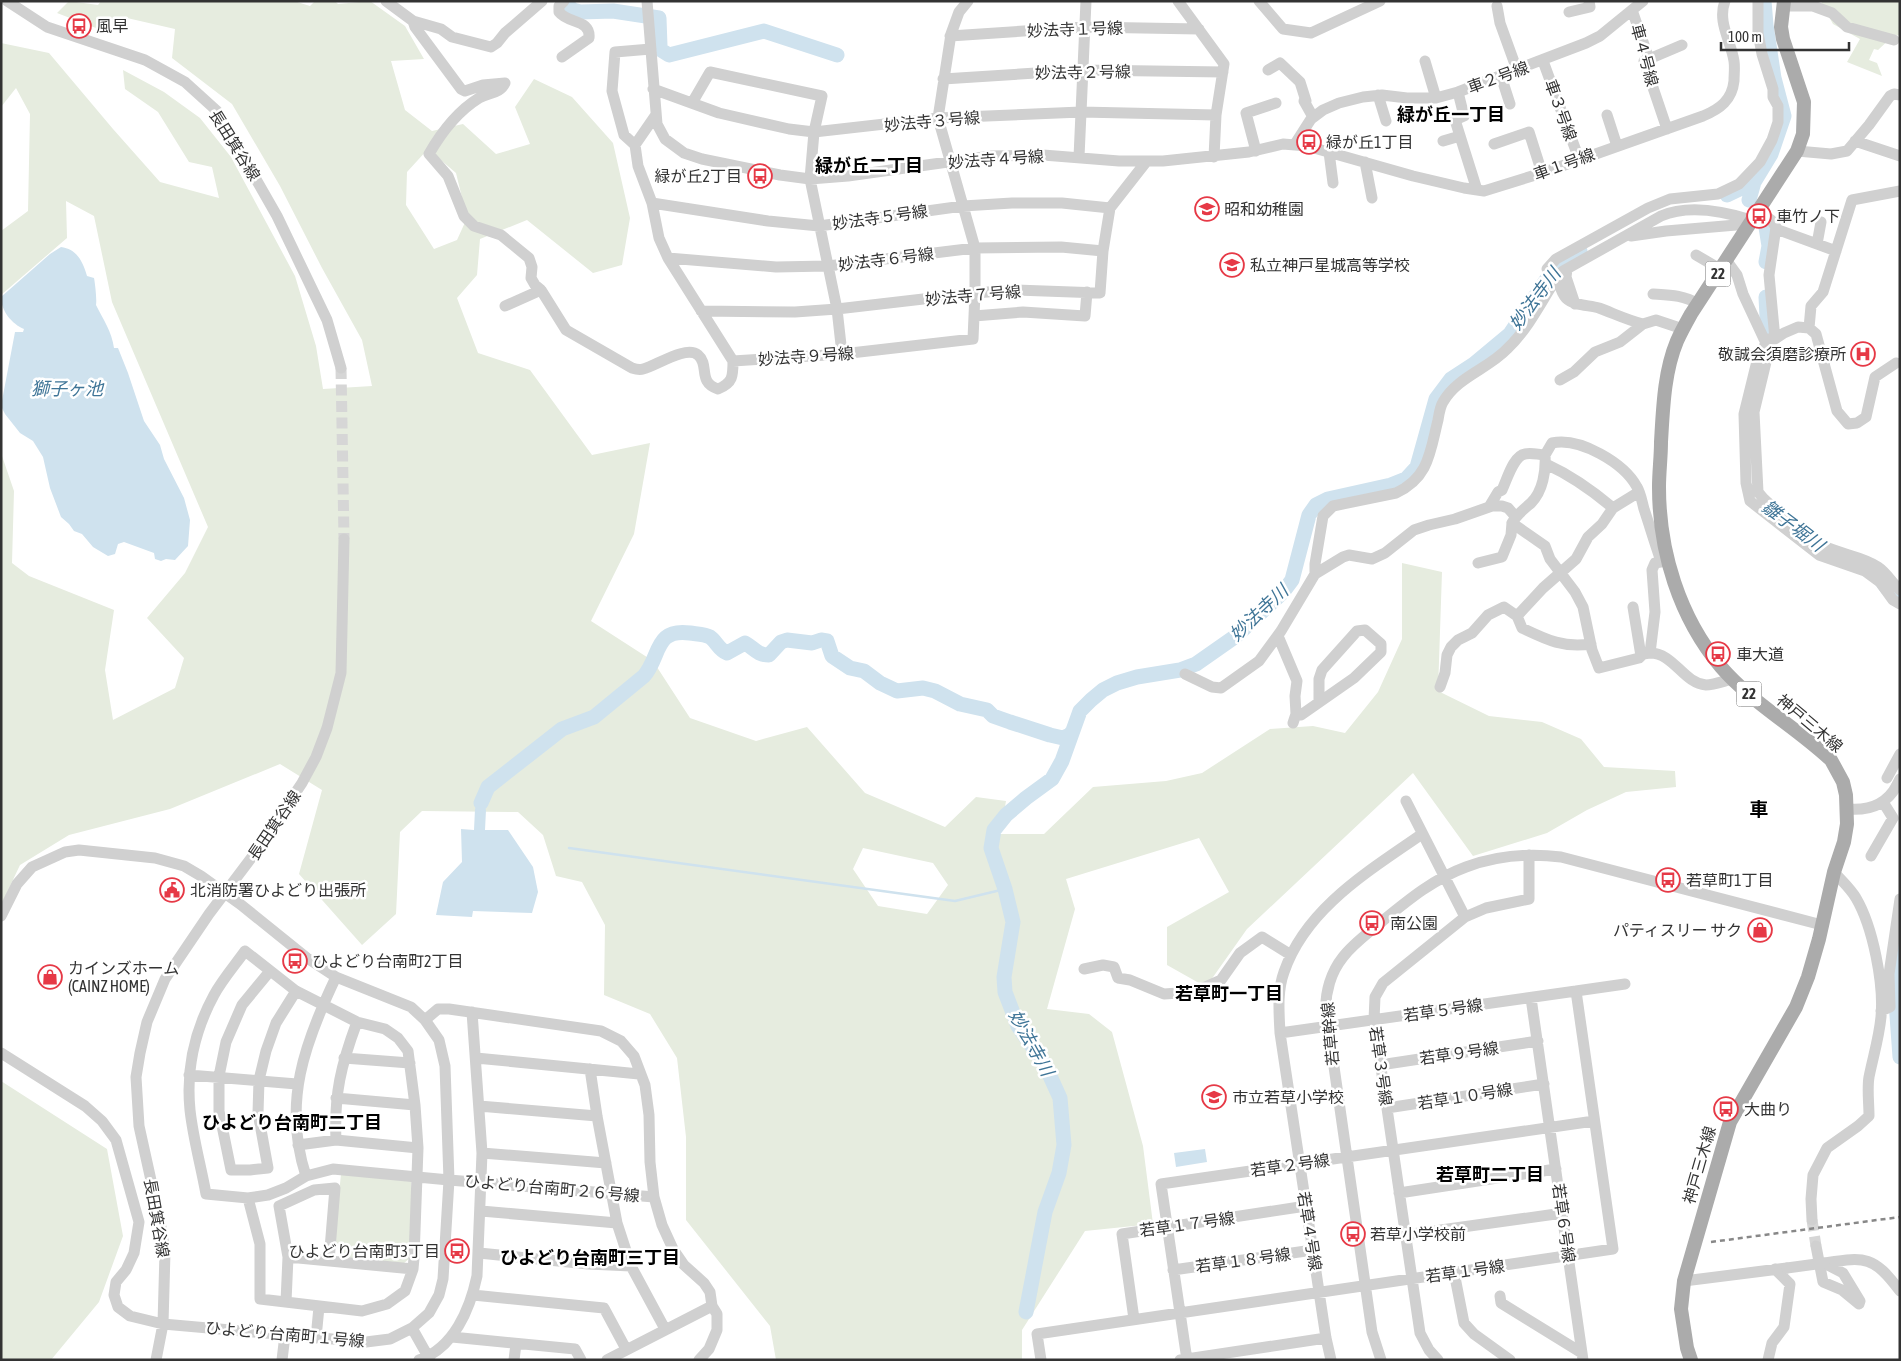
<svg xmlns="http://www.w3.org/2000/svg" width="1901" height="1361" viewBox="0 0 1901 1361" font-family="'Asap Condensed','Noto Sans JP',sans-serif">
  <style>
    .green { fill: #e6ecdf; fill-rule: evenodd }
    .water { fill: #cfe2ee }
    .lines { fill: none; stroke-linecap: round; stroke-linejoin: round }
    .stream { stroke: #cfe2ee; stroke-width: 2.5 }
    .river { stroke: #cfe2ee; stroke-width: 15 }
    .minor-tunnel { stroke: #d6d6d6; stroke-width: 11; stroke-dasharray: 11 5.5; stroke-linecap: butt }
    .minor { stroke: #d0d0d0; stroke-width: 11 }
    .major { stroke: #ababab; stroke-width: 14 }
    .rail { stroke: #888; stroke-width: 2.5; stroke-dasharray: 5 4; stroke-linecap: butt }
    .minor-bridge { stroke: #d0d0d0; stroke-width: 11 }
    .labels { text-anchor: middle; stroke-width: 5; stroke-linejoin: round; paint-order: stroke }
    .shield { fill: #fff; stroke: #707070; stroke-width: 1 }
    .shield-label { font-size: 15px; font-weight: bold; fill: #333 }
    .poi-label { font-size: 16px; fill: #333; stroke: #fff; text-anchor: start }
    .street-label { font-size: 16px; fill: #333; stroke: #fff }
    .neighbourhood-label { font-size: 18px; font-weight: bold; fill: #000; stroke: #fff }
    .water-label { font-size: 18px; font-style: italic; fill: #3f7597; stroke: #fff }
    .quarter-label { font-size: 19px; font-weight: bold; fill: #000; stroke: #fff }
  </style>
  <rect width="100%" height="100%" fill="#fff"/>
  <path class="green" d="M69 1 98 5 101 1H294L310 6 315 1H335L338 4 370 1 405 26 424 59 391 61 405 110 432 131 463 124 496 154 530 144 515 107 534 79 572 97 613 143 630 218 622 265 593 273 527 220 480 239 477 275 457 298 478 353 530 370 592 455 650 443 634 534 591 621 653 661 690 718 756 741 807 727 865 793 945 827 976 797 1006 801 1000 834H1044L1093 787 1166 781 1202 773 1270 729 1313 726 1345 733 1378 692 1402 639V563L1442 572 1438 691 1489 716 1542 722 1581 739 1604 767 1675 771 1676 787 1626 792 1587 810 1547 833 1473 856 1413 773 1247 929 1206 987 1167 965V927L1229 892 1199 838 1066 879 1075 909 1047 1009 1089 1014 1112 1032 1143 1146 1153 1224 1085 1231 1022 1330V1360H776L770 1326 686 1220V1137L677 1058 650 1014 604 995 605 925 582 882 556 876 543 835 518 812 422 811 400 832 396 914 362 945 299 874 322 790 280 764 170 809 69 835 20 865 1 905V453L14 491 12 563 29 576 114 610 105 670 113 720 175 688 184 658 147 618 185 573 208 527 112 302 94 216 66 201 67 238 1 295V231L28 211 30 114 16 88 1 107V43L49 53 113 129 160 182 219 198 212 167 189 162 158 112 125 89 123 70 164 92 200 118 231 157 295 276 316 346 323 389 372 386 362 340 322 268 280 186 232 104 172 58 175 29 127 18 109 33 57 13ZM428 149 456 173 467 218 457 240 434 249 406 205 407 172ZM863 848 933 863 948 885 927 914 878 906 853 869Z
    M1822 1H1900V35L1893 36 1878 50 1874 49 1869 60 1877 63 1882 76 1847 62 1860 39 1833 24 1828 15 1820 12Z
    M1 1081 107 1149 123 1236 99 1302 51 1360H1Z
    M341 1174 411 1181V1257L403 1264 346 1258 334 1244Z"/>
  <path class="water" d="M61 247C77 249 83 262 87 276L94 278C95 283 97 300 96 305 103 319 112 332 114 348H118L128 373 144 421 160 445 164 459 184 498 190 520 188 546 175 560 166 559 161 561 155 559 154 553 124 542 118 544 115 554 108 556 93 547 82 534 74 531 69 524 61 517 50 488 43 457 33 441 20 433 5 414 1 406 15 332H23L24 329C12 324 1 311 1 297L50 254Z
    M479 803H483L486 810 485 830H508L533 867 538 892 532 913 473 911 472 917 436 915 443 882 462 862 461 829 474 830 475 809Z
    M1205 1149 1207 1162 1176 1167 1174 1153Z"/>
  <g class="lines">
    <path class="stream" d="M569 848 955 901 1005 889"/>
    <path class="river" d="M566 4 573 10 580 12 613 11 659 18 660 46 661 50 669 55 764 31 837 55
      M1727 195 1754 182 1771 154 1784 116 1774 78 1766 25 1764 1
      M1749 200 1754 182
      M1765 221 1769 246 1766 262
      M1766 297 1768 336
      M1881 580 1887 588 1900 597
      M481 803 488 787 562 729 594 717 644 676C661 656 654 628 690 633 696 634 705 634 710 637 716 641 719 650 727 653L745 643C754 648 757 655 769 655L781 642 787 640 812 643 821 640 827 641 832 656 850 668 864 671 880 683 897 691 923 688 935 691 960 704 987 710 993 716 1010 722 1050 735 1063 738 1070 735 1072 732
      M1900 944 1895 988 1900 1057
      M1026 1312 1045 1212 1059 1173 1064 1145 1060 1098 1045 1065 1018 1026 1005 992 1004 977 1013 922 1005 889 991 848 994 830 1006 815 1026 798 1052 779 1062 761 1080 711 1091 700 1103 690 1117 683 1137 677 1180 670 1196 664 1236 636 1283 592 1292 580 1309 515 1316 505 1328 499 1391 485 1406 479 1417 467 1436 399 1451 379 1474 364 1510 334 1555 267 1580 251"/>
    <path class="minor-tunnel" d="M341 368 344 539
      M1812 1220 1816 1246"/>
    <path class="minor" d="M7 1 47 27 145 60 185 82 217 111 277 216 327 320 341 368
      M386 1 413 21 415 27 461 89 465 91 483 85 505 83
      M647 1 657 124 665 139 684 153 702 159 780 175 810 179 848 176 991 156 1043 155 1119 161H1163L1249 152 1283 144 1307 146 1413 176 1464 188 1484 191 1542 173 1703 116C1720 109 1732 100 1734 81 1734 74 1735 68 1734 61 1731 41 1717 22 1725 1
      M1178 1 1224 64 1216 115 1214 157
      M1259 1 1283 29 1311 33 1380 1
      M1497 6 1500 23 1517 70
      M1783 6H1813L1832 13 1847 27 1894 40
      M1632 10 1649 59 1644 61 1667 129
      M1569 12 1590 7 1589 1
      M413 21 441 29 452 37 491 47 497 43 505 33 542 1
      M950 36 1085 27 1199 29
      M562 57 589 38C591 19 568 24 559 12V6L564 1
      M1649 59 1682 45
      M1425 61 1436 98
      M1543 61 1579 159
      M1268 70 1280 63 1300 82 1306 101H1304L1313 117
      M1501 76 1510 104
      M943 79 1083 70 1223 72
      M505 83C500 94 489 92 479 98 458 111 441 133 429 154L448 176 464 216 474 226 501 235 529 258 532 267 531 278 535 285 541 290
      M653 89 719 113 789 129 814 132 938 118 1081 112 1216 115
      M1458 92 1464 116 1455 120 1477 190
      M1378 95 1386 121
      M692 103 710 72 822 96 814 132 810 179 837 309 842 354
      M1607 115 1617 146
      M655 116 635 145 638 166 652 203 659 238 668 258 733 361 842 354 973 339 975 293V248L938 118 951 34 959 12 968 1
      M1443 141 1460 136
      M1855 141 1900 156
      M1295 144 1311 119 1323 110 1339 103 1363 97 1382 95 1407 98H1436L1458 92 1586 43 1600 36 1643 1
      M1494 144 1529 132 1542 173
      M635 145 624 135 612 91 615 52 651 49
      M1256 151 1246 113 1276 103
      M1797 151 1831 154 1847 151 1869 125 1890 96 1894 94 1900 95
      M1329 152 1333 183
      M1079 157 1086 1
      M1365 162 1372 198
      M652 203 768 221 819 226 963 206 1012 203H1062L1110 208
      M1757 210 1771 220 1776 227 1769 275 1775 339
      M1776 229 1836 251
      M1631 236 1666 231 1748 224
      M1817 244 1821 222
      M1696 255 1720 269
      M668 258 776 267 828 266 975 248 1061 247 1103 251
      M1725 262 1729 264 1737 275 1743 294 1764 339H1775L1784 333 1798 327 1809 328 1816 334 1837 411 1848 424 1857 423 1866 417 1875 377 1896 363
      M1547 269 1556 259 1648 208 1670 199 1718 194 1739 184 1760 162 1772 140 1778 122V106L1773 97V89L1762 54 1758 33V1
      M1567 269 1566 277 1575 304
      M1557 277C1559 283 1561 293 1566 298 1574 306 1589 305 1599 308 1615 314 1627 320 1643 324
      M1653 294C1669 295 1684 295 1698 304
      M505 306 541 290 566 330 632 368C635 369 640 370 643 369 656 366 686 345 698 355 710 365 697 382 718 389 733 383 733 376 733 361
      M701 311 795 312 837 309 975 293 1013 290 1100 293 1103 251 1110 208 1146 162
      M974 316 1023 312 1085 316 1087 292
      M1809 328 1811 306 1823 292 1852 200 1900 191
      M1767 339 1763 350 1767 358 1754 412 1758 492 1763 498C1782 515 1801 534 1824 546 1842 555 1862 556 1878 567 1887 573 1892 583 1900 590
      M1763 350 1758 357 1744 414 1746 483 1750 501 1819 555 1865 571 1880 582 1893 600 1900 604
      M1560 380 1574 372 1595 352 1620 342 1643 324 1656 320 1683 329
      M1545 455C1546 471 1543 491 1531 503 1523 510 1517 514 1512 523L1545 546 1550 559 1575 592 1583 607 1592 650 1599 668 1639 658 1643 654 1650 653
      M1546 464C1570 475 1593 491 1613 508
      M1489 507 1498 492 1502 490C1507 480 1513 456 1525 454 1531 452 1539 455 1545 455L1552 443C1580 437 1624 463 1637 487 1641 494 1642 502 1644 509 1650 527 1655 544 1661 561
      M1666 561 1655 563 1652 570 1655 612 1650 653C1674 653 1683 683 1706 685 1714 685 1724 681 1732 679
      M1478 563 1502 557 1511 535 1512 523
      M1315 574V564L1323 516 1333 506 1396 493C1429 478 1430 452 1438 420 1439 414 1440 407 1443 402 1457 377 1488 369 1507 349 1528 329 1542 301 1557 277L1563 271 1661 216C1689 204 1723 211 1751 220
      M1633 607 1641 656
      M1278 636 1297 681 1295 696 1296 714 1293 723
      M1591 644C1563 648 1547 640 1522 628L1517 616 1543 588 1576 559 1588 537 1602 524 1613 508 1639 492
      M1185 674 1212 687 1221 688 1259 661 1281 631 1315 574 1343 557 1349 555 1372 559 1385 553 1414 530 1429 525 1455 519 1492 506H1502L1508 508 1516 517
      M1440 687 1445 673 1447 655 1451 647 1458 640 1472 633 1488 615 1504 607 1517 616
      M1296 714 1301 715 1354 678 1381 652V644L1365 630 1357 631 1322 670 1319 679V702
      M1887 778 1900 754
      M1406 801 1465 917
      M1847 809C1869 811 1887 804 1897 785
      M1871 856 1893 818 1883 802
      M1 916 17 884 32 867 65 852 79 850 155 858 184 866 201 876 240 904 307 958 336 977 411 1007 425 1020 439 1040 445 1066 449 1180 443 1279 439 1295 429 1313 412 1328 390 1339 366 1342 163 1324 130 1316 118 1307 114 1295 116 1282 126 1270 134 1253 139 1222 116 1140 102 1121 85 1106 1 1053
      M1084 969 1103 965 1114 967 1118 978 1130 980 1164 994 1194 992 1221 980 1240 953 1262 937 1291 955
      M270 971 242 1005 226 1042 219 1076V1111L231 1170H250L268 1168 258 1113 259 1080 266 1051 276 1023 296 991
      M1531 998 1583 1360
      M1881 1011 1890 1007 1889 974 1900 899
      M425 1020 438 1009H449L601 1031 621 1041 634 1056 645 1085 649 1115 650 1162 654 1197 662 1225 673 1249 684 1265 704 1283 710 1292 712 1306 717 1314V1330L709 1349 699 1360
      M1280 1033 1576 991
      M344 1058 410 1063
      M476 1058 639 1074
      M1380 1065 1538 1041
      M590 1069 597 1116 617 1223 631 1266 665 1329
      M189 1075 297 1084
      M336 1098 415 1105
      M479 1106 597 1116
      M1387 1108 1544 1084
      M336 1140C334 1094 341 1065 357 1022
      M298 1145 336 1140 418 1148
      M482 1153 606 1163
      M306 1176C282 1103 305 1042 336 977
      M1399 1193 1556 1169
      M248 1198 260 1244V1299L362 1311 387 1304 405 1291 413 1269 414 1258 418 1148 415 1105 408 1051 398 1038 385 1029 357 1022 296 991 245 951C235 965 222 980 214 995 195 1030 186 1070 190 1110 193 1138 201 1166 206 1194L248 1198 268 1195 286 1188 306 1176 333 1169 449 1180 654 1197
      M481 1211 617 1223
      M1812 1220 1811 1199 1813 1175 1827 1148 1858 1126 1869 1116C1869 1103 1867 1089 1869 1077 1873 1057 1879 1038 1881 1017 1884 984 1873 927 1856 898 1851 889 1841 880 1834 872
      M1405 1235 1563 1213
      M1816 1246 1823 1282 1842 1290 1859 1304 1860 1301 1843 1273 1824 1263C1865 1257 1873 1255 1900 1291
      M479 1253 588 1264 631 1266
      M288 1257 413 1269
      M1173 1270 1313 1250
      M1454 1272 1464 1323 1474 1334 1510 1360
      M1684 1281 1787 1268
      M473 1295 604 1308 626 1349
      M1500 1296 1501 1303 1582 1353
      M286 1302 288 1257 279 1206 314 1190 335 1188 329 1261
      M1134 1319 1122 1234 1306 1206
      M412 1328 430 1360
      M452 1337 575 1349 581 1360
      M316 1338 319 1307
      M156 1360 163 1324 165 1252 160 1221 139 1126 136 1077 140 1053 147 1022 165 979 209 914 255 853 302 783 316 757 327 728 341 673 344 539
      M282 1360 285 1335
      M419 1360C454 1348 470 1309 477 1276L482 1153 472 1012
      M514 1360 516 1344
      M607 1360 712 1306
      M1041 1360 1037 1334 1613 1249 1576 991 1625 984
      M1180 1360 1326 1338
      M1187 1360 1161 1184 1594 1121
      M1331 1360 1326 1338 1280 1033C1279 1013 1277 991 1284 972 1306 908 1369 871 1422 834
      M1381 1360 1372 1332 1326 1011C1325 992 1331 972 1343 957 1353 944 1367 934 1380 923 1407 901 1433 879 1466 867 1496 856 1529 853 1561 857L1822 925
      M1438 1360 1429 1350 1420 1333 1374 1020 1375 997 1383 983 1465 917 1486 908 1529 899V855
      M1768 1360 1772 1343 1784 1327 1790 1284 1775 1269"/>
    <path class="major" d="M1691 1360 1687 1348 1681 1309 1684 1281 1730 1122 1796 1007 1808 977 1819 939 1834 872 1844 842 1847 824 1846 795 1843 782 1831 760C1796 727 1752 703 1721 667 1679 617 1659 551 1659 487 1659 472 1661 457 1661 442 1663 409 1664 372 1677 341 1681 332 1686 323 1691 314L1797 151 1803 134 1804 102 1783 39 1781 27 1784 1"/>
    <path class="rail" d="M1711 1242 1900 1217"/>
    <path class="minor-bridge" d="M1897 785 1900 779
      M1787 1268 1824 1263"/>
  </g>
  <defs>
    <g id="bus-ring" transform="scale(1.25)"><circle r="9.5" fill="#fff" stroke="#e63946" stroke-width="1.5"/><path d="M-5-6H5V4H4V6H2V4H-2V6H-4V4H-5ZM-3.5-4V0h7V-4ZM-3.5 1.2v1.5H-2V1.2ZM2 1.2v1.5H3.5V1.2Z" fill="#e63946"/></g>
    <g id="school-ring" transform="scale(1.25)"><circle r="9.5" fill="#fff" stroke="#e63946" stroke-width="1.5"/><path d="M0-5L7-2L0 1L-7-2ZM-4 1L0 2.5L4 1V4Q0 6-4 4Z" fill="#e63946"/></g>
    <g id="hospital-ring" transform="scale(1.25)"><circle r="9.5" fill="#fff" stroke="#e63946" stroke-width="1.5"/><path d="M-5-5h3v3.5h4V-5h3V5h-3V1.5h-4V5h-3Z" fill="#e63946"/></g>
    <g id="civic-ring" transform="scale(1.25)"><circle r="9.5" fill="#fff" stroke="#e63946" stroke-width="1.5"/><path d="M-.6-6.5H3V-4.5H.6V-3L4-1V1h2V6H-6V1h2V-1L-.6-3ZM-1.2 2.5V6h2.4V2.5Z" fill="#e63946"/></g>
    <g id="shop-ring" transform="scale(1.25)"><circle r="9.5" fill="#fff" stroke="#e63946" stroke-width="1.5"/><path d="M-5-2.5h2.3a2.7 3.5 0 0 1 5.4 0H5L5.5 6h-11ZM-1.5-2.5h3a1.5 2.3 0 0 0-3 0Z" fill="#e63946"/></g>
  </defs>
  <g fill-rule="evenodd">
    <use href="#bus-ring" x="79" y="26"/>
    <use href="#bus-ring" x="1309" y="142"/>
    <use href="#bus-ring" x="760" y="176"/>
    <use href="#school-ring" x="1207" y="209"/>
    <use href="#bus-ring" x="1759" y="216"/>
    <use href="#school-ring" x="1232" y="265"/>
    <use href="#hospital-ring" x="1863" y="354"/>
    <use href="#bus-ring" x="1718" y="654"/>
    <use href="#bus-ring" x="1668" y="880"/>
    <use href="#civic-ring" x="172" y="890"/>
    <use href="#bus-ring" x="1372" y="923"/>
    <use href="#shop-ring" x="1760" y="930"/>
    <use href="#bus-ring" x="295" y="961"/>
    <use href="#shop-ring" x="50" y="977"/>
    <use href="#school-ring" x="1214" y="1097"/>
    <use href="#bus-ring" x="1726" y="1109"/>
    <use href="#bus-ring" x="1353" y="1234"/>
    <use href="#bus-ring" x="457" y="1251"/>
  </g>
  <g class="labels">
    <g class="shield">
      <rect x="1705.5" y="261.5" width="25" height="25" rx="4"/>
      <rect x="1736.5" y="681.5" width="25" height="25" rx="4"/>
    </g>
    <g class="shield-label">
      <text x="1718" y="279">22</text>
      <text x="1749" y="699">22</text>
    </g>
    <g class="poi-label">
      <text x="96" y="32">風早</text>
      <text x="1326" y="148">緑が丘1丁目</text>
      <text x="742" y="182" text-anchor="end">緑が丘2丁目</text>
      <text x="1224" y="215">昭和幼稚園</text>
      <text x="1776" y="222">車竹ノ下</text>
      <text x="1250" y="271">私立神戸星城高等学校</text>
      <text x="1846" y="360" text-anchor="end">敬誠会須磨診療所</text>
      <text x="1736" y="660">車大道</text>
      <text x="1686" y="886">若草町1丁目</text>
      <text x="190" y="896">北消防署ひよどり出張所</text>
      <text x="1390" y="929">南公園</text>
      <text x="1742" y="936" text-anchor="end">パティスリー サク</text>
      <text x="312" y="967">ひよどり台南町2丁目</text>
      <text x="68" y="974">カインズホーム<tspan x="68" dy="18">(CAINZ HOME)</tspan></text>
      <text x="1232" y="1103">市立若草小学校</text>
      <text x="1744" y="1115">大曲り</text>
      <text x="1370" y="1240">若草小学校前</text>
      <text x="440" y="1257" text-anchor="end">ひよどり台南町3丁目</text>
    </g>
    <g class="street-label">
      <text transform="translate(1075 29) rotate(-2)" y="6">妙法寺１号線</text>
      <text transform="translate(1645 55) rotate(75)" y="6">車４号線</text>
      <text transform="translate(1083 72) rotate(-1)" y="6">妙法寺２号線</text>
      <text transform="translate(1498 77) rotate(-20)" y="6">車２号線</text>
      <text transform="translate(1561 110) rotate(70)" y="6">車３号線</text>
      <text transform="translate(932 121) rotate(-5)" y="6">妙法寺３号線</text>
      <text transform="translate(235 145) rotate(58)" y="6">長田箕谷線</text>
      <text transform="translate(996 159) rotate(-4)" y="6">妙法寺４号線</text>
      <text transform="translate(1564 164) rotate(-20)" y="6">車１号線</text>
      <text transform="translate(880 217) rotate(-8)" y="6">妙法寺５号線</text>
      <text transform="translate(886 259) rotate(-7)" y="6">妙法寺６号線</text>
      <text transform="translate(973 295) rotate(-5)" y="6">妙法寺７号線</text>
      <text transform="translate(806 356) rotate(-4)" y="6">妙法寺９号線</text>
      <text transform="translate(1810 723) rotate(40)" y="6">神戸三木線</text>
      <text transform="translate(274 825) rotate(-56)" y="6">長田箕谷線</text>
      <text transform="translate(1443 1010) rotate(-8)" y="6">若草５号線</text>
      <text transform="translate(1330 1034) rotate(-95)" y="6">若草幹線</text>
      <text transform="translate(1459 1053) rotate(-8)" y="6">若草９号線</text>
      <text transform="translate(1381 1066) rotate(82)" y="6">若草３号線</text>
      <text transform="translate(1465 1096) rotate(-9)" y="6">若草１０号線</text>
      <text transform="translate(1290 1165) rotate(-8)" y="6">若草２号線</text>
      <text transform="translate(1699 1165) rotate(-74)" y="6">神戸三木線</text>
      <text transform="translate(552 1188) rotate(5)" y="6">ひよどり台南町２６号線</text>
      <text transform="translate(157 1218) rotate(80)" y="6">長田箕谷線</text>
      <text transform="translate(1564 1223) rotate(82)" y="6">若草６号線</text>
      <text transform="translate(1187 1224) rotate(-8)" y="6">若草１７号線</text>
      <text transform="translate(1310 1231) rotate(81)" y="6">若草４号線</text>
      <text transform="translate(1243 1260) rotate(-8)" y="6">若草１８号線</text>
      <text transform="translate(1465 1271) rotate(-8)" y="6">若草１号線</text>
      <text transform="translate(285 1334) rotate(5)" y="6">ひよどり台南町１号線</text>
    </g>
    <g class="neighbourhood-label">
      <text x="1451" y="121">緑が丘一丁目</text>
      <text x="869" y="172">緑が丘二丁目</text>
      <text x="1229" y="1000">若草町一丁目</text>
      <text x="292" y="1129">ひよどり台南町二丁目</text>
      <text x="1490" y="1181">若草町二丁目</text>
      <text x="590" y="1264">ひよどり台南町三丁目</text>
    </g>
    <g class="water-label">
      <text transform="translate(1535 299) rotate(-53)" y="6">妙法寺川</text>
      <text x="67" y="395">獅子ヶ池</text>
      <text transform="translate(1793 526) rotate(37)" y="6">雛子堀川</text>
      <text transform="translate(1259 613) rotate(-43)" y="6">妙法寺川</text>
      <text transform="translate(1031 1043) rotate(61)" y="6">妙法寺川</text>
    </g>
    <g class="quarter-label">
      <text x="1759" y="816">車</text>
    </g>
  </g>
  <rect width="1901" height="1361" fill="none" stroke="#333333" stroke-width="5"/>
  <path d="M1721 42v8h128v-8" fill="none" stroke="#333333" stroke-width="2.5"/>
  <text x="1728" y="42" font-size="15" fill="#333333" stroke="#ffffff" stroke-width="4" paint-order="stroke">100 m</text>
</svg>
